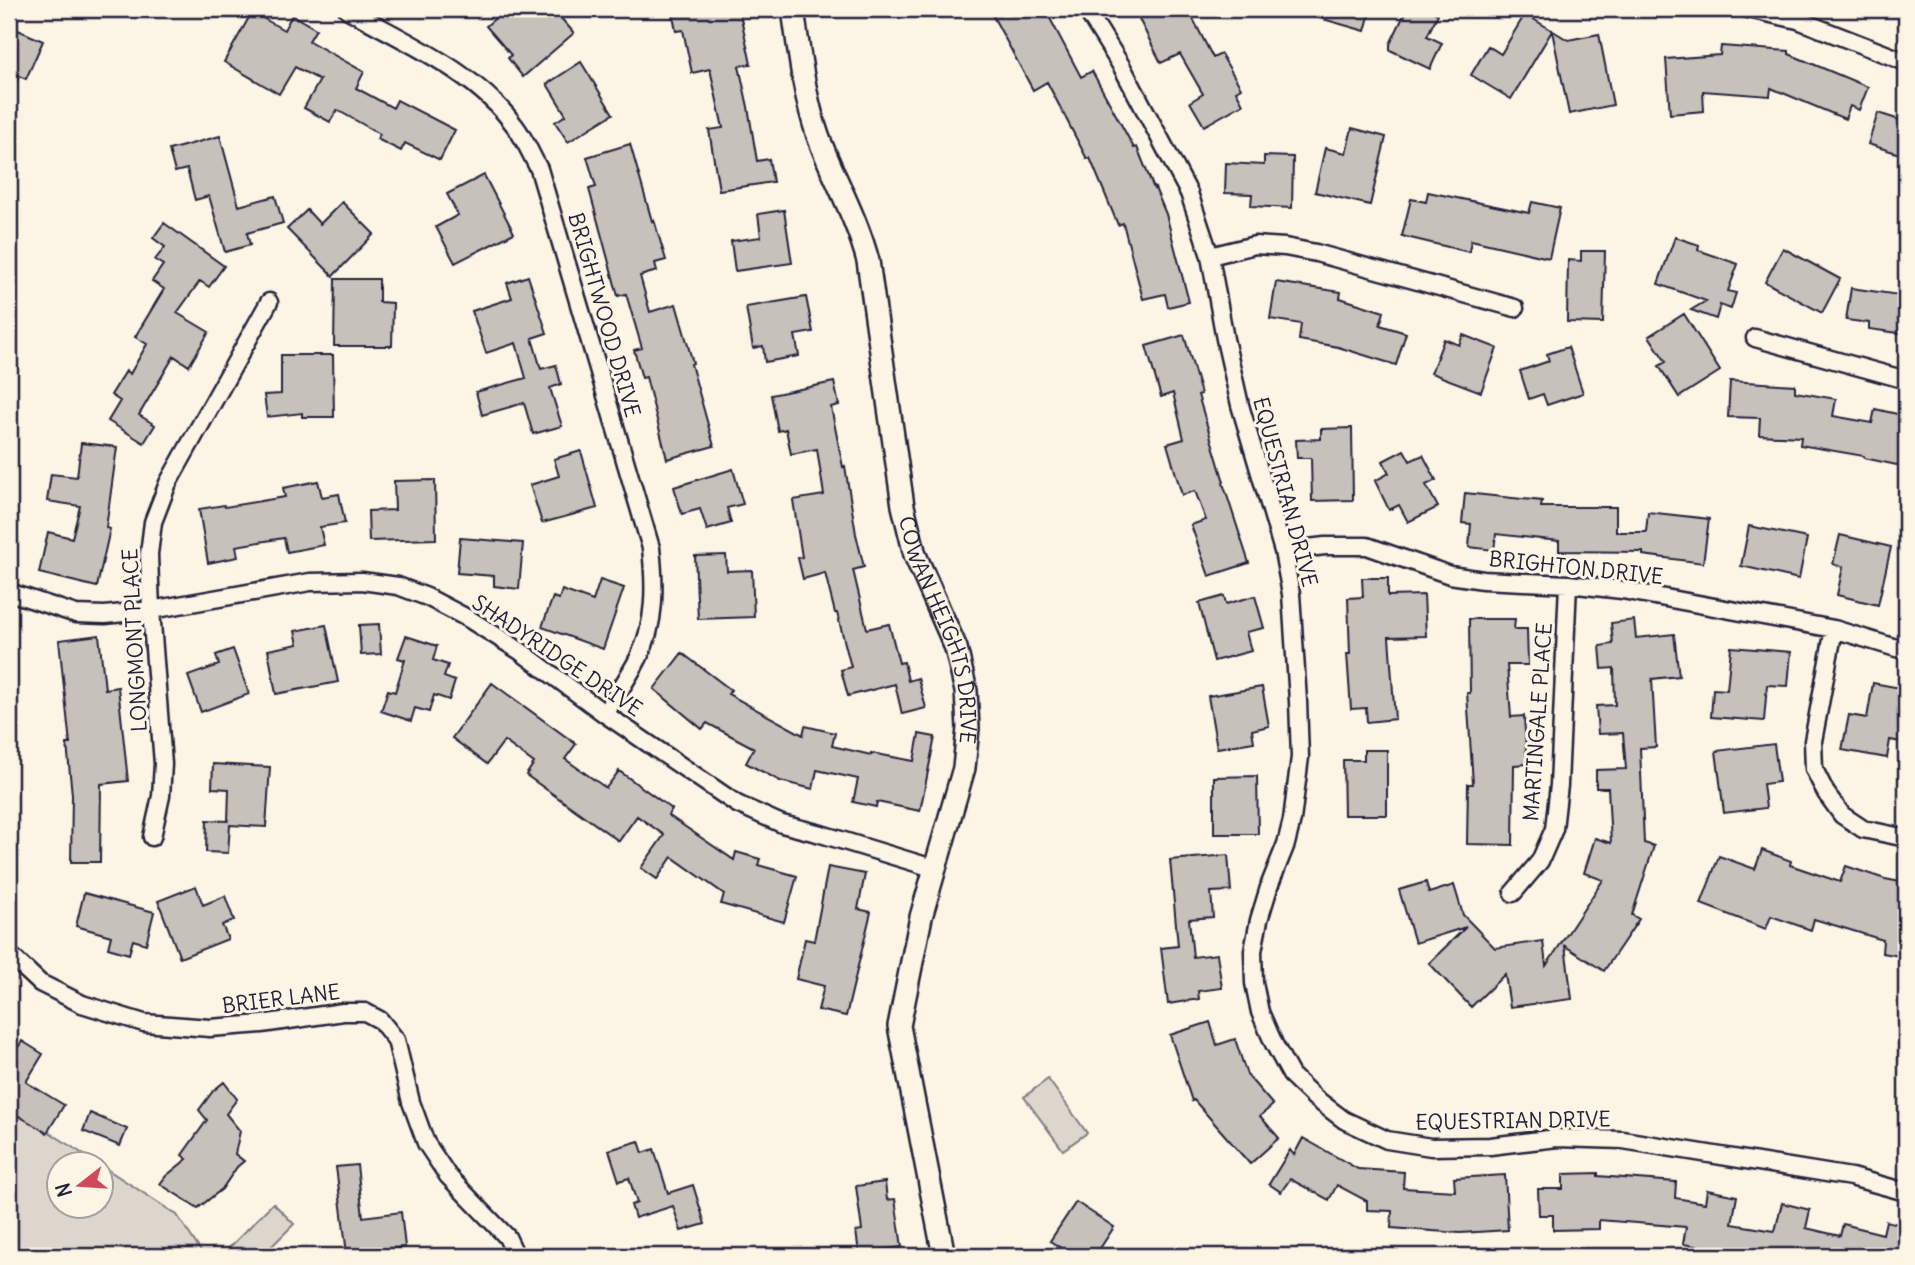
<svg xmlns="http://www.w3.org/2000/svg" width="1915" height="1265" viewBox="0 0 1915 1265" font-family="Delius,sans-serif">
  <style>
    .green { fill: #dcd6cc; stroke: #7f7c84; stroke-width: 2 }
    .building { fill: #c6c1bb; stroke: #22223b; stroke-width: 2 }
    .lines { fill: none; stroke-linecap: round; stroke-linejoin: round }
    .minor-casing { stroke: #22223b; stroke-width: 21 }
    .tertiary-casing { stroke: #22223b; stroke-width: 26 }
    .minor { stroke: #fcf5e5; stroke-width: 16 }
    .tertiary { stroke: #fcf5e5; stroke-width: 21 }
    .labels { text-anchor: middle; stroke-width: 6; stroke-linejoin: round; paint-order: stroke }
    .street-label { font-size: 21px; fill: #22223b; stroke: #fcf5e5 }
  </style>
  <rect width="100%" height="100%" fill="#fcf5e5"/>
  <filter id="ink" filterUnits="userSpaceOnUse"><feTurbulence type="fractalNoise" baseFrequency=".0143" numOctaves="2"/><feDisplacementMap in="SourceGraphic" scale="14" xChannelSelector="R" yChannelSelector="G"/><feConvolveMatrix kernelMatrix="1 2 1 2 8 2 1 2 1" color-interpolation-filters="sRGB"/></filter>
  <g filter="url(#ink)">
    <path class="green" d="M1048 1079 1087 1133 1063 1150 1024 1097Z
      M9 1106 97 1163 60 1164V1206H102V1166L177 1215 204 1256H9Z
      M273 1203 294 1224 262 1256H233L227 1250Z"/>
    <path class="building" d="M506 9H553L574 33 523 77 508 58 511 55 486 26Z
      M672 9H739L751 64 739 66 748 107 757 161 769 159 773 182 719 190 709 130 723 128 710 69 692 73 683 30 676 31Z
      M989 9H1045L1081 77 1092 71 1134 148 1137 147 1154 189 1155 188 1166 214 1189 302 1168 307 1165 294 1143 299 1123 223 1118 225 1090 158 1087 159 1047 82 1033 90Z
      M1134 9H1188L1213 58 1221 54 1241 88 1236 91 1243 104 1204 126 1190 102 1203 94 1180 54 1161 63Z
      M1302 9H1371L1365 31 1302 13Z
      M1407 9H1428L1438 14 1427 36 1442 43 1430 69 1390 50V44Z
      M252 12 284 30 292 15 316 29 309 41 364 72 356 88 393 108 397 100 455 130 440 160 405 143 401 151 377 139 380 134 337 110 330 122 304 108 320 80 295 67 279 94 224 62Z
      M1525 14 1568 40 1599 34 1613 105 1569 114 1552 31 1511 99 1471 75 1488 46 1501 54Z
      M9 26 43 41 26 79 19 76 9 98Z
      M1721 46 1789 51V54L1868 87 1859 110 1850 106 1845 119 1771 88 1770 96 1703 91 1704 111 1670 114 1666 59 1720 55Z
      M581 62 613 114 568 142 555 122 566 115 547 84Z
      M1878 113 1906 122V156L1868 144Z
      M1352 128 1386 137 1370 205 1315 192 1325 148 1346 153Z
      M220 136 239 206 275 196 283 223 247 233 250 245 225 252 209 196 195 200 187 169 175 172 169 150Z
      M630 144 652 221 654 220 666 260 655 263 657 271 640 276 650 312 676 304 693 363 691 364 714 446 667 459 646 377 642 378 634 350 642 348 626 294 618 296 589 189 596 187 587 157Z
      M1264 156 1293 157 1292 208 1251 206 1252 194 1225 193 1226 163 1264 165Z
      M484 175 514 233 455 263 436 227 458 215 447 194Z
      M1428 192 1529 213 1532 202 1560 208 1549 258 1471 240 1469 252 1402 236 1411 199 1426 202Z
      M342 202 374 234 333 276 287 229 307 210 320 224Z
      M784 210 792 263 735 271 731 241 761 237 758 214Z
      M164 223 224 266 209 287 200 281 177 313 209 332 189 366 174 356 139 415 155 425 144 443 108 421 120 401 111 395 126 371 130 374 147 344 135 337 164 289 152 281 163 265 155 260 165 247 153 238Z
      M1675 237 1699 245 1698 250 1738 264 1728 291 1736 293 1731 309 1720 305 1716 319 1691 310 1706 301 1658 284Z
      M1783 248 1840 279 1822 313 1765 282Z
      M1581 251H1605L1603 323 1567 322 1568 260 1581 261Z
      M528 276 547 333 532 338 541 369 556 365 561 384 550 388 562 426 533 434 524 403 482 415 476 392 526 378 516 343 486 353 472 311 512 298 507 283Z
      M335 279H379V302L393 303 392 346H334Z
      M1276 282 1341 292 1340 298 1384 312 1380 325 1406 333 1396 365 1338 347 1299 340 1301 324 1270 319Z
      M1851 288 1906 296V334L1869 329V323L1846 320Z
      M806 297 813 332 795 335 799 356 765 362 763 346 753 348 746 307Z
      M1684 314 1720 371 1679 397 1659 366 1666 362 1649 336Z
      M1184 335 1201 394 1198 395 1224 482 1223 483 1249 563 1209 576 1191 525 1206 520 1195 491 1182 495 1167 444 1184 439 1173 393 1161 397 1146 346Z
      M1463 335 1497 348 1481 392 1431 373 1444 339 1459 345Z
      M1568 347 1583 393 1547 405 1543 394 1529 399 1520 371 1549 361 1547 354Z
      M281 355H333L334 417H302V413L267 417 264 395 281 394Z
      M1730 381 1795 385V392L1836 399 1833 416 1872 423 1875 409 1906 416V467L1864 458V456L1800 445 1801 437 1759 435 1760 418 1728 417Z
      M834 382 839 405 831 407 843 467 845 466 856 534 864 567 853 570 867 629 889 624 899 663 904 662 908 681 918 678 926 708 902 714 895 684 848 696 841 670 851 667 837 613H835L825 573 803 579 798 558 802 557 793 500 824 495 817 449 791 454 786 429 778 431 771 395Z
      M1352 428 1353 500 1312 501 1311 458H1297L1296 440 1321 439V429Z
      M81 443 117 447 106 528 110 529 97 587 39 573 48 532 72 538 80 506 47 501 51 474 77 477Z
      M1404 450 1410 461 1423 455 1436 480 1426 485 1438 507 1408 522 1399 505 1389 510 1375 481 1389 473 1383 461Z
      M581 451 597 508 542 523 530 485 559 476 554 459Z
      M733 469 743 504 727 508 731 523 707 530 700 509 682 514 674 487Z
      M435 480 436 539 369 541 368 511 395 510 394 481Z
      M318 481 322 497 339 494 345 523 320 527 324 545 287 552 284 538 236 546 238 557 208 563 199 509 224 505 225 507 285 497 283 488Z
      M1465 493 1542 501 1541 507H1616V532H1646L1648 512 1709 519 1703 563 1643 555V552L1559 551V541L1496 534 1494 550 1469 547 1471 524 1462 523Z
      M1749 526 1807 538 1799 579 1741 566Z
      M1840 535 1891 547 1878 605 1837 595 1843 567 1833 564Z
      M460 538 523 543 519 589 494 586V576L457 573Z
      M726 555 727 571 752 570 754 617 698 619 695 556Z
      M1362 578H1388V596L1424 595 1426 636 1389 637 1395 719 1367 722 1366 708 1351 709 1347 654H1350L1348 598 1363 597Z
      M600 580 624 588 603 649 542 627 553 597 559 599 562 590 593 601Z
      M1224 596 1226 604 1255 596 1264 628 1246 632 1251 651 1214 661 1199 603Z
      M1469 619H1515L1514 629H1527L1528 665H1507L1511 717 1524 716 1527 764 1514 765 1513 845 1467 844 1468 784H1473L1467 693H1470Z
      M1634 620 1636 638 1674 634 1679 676 1652 679 1656 747 1640 748 1644 843 1654 846 1632 915 1639 919 1604 971 1565 946 1572 999 1510 1007 1505 974 1471 1007 1429 963 1466 927 1415 943 1399 890 1426 882 1429 893 1454 885 1463 915 1495 948 1543 941 1546 966 1603 880 1584 873 1595 838 1611 843 1608 788H1596V770L1626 769 1623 733 1598 734 1596 706 1615 705 1614 668 1602 669 1600 646 1613 644 1611 623Z
      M379 624 381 654 361 655 359 625Z
      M326 625 338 682 276 694 268 650 298 644 295 631Z
      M99 635 105 689 118 687 128 781 101 784 100 862H71L72 795 67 744H70L59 640Z
      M406 636 437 646 433 660 448 665 444 677 455 681 449 700 434 695 429 712 415 708 411 721 381 711 388 690 395 692 405 660 398 658Z
      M1731 647 1791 652 1788 686 1767 685 1764 721 1711 717 1713 689 1727 690Z
      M233 649 249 694 201 712 188 676 219 665 216 655Z
      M682 653 731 690 728 694 803 735 805 726 835 733 832 746 871 755V753L914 761 919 734 935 737 920 811 877 802 876 807 853 802 858 779 817 770 813 789 780 781 746 763 754 748 707 723 702 729 654 689Z
      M492 683 576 744 565 759 606 788 619 771 672 809 668 815 734 860 736 852 760 859 758 865 797 876 784 922 721 904 724 894 672 857 657 879 641 868 664 835 637 816 619 841 526 775 534 763 504 741 487 764 452 738Z
      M1873 683 1906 689V743L1890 740 1887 758 1842 750 1849 715 1867 718Z
      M1262 687 1269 726 1252 730 1254 742 1217 748 1208 696Z
      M1774 744 1779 782 1763 784 1766 808 1724 813 1716 751Z
      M1364 750H1387V815H1344L1343 760H1364Z
      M213 764 270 767 266 827 230 825 228 853 206 852 207 820 228 821 229 789 212 788Z
      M1257 776 1258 834H1214V777Z
      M1762 850 1791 861 1790 865 1840 882 1846 866 1885 879 1906 883V957L1882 953 1883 940 1814 919 1811 930 1771 916 1766 929 1701 904 1719 856 1755 869Z
      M1228 855 1231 891 1211 892 1213 917 1189 919 1193 957 1217 954 1222 988 1198 991 1199 999 1168 1004 1161 948 1178 946 1170 860Z
      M828 867 865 874 858 909 871 912 846 1016 818 1010 824 986 796 979 805 939 814 941Z
      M196 886 203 905 225 896 234 920 222 925 228 939 180 958 158 901Z
      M84 893 154 912 146 944 133 940 129 954 108 948 111 936 76 926Z
      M1210 1022 1217 1045 1235 1039 1247 1075 1273 1105 1260 1116 1279 1138 1250 1164 1194 1100 1192 1101 1170 1035Z
      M22 1041 43 1054 26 1082 64 1105 47 1133 9 1110V1062Z
      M224 1082 237 1099 226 1114 240 1131 235 1154 244 1161 237 1167 222 1189 198 1208 160 1184 166 1176 187 1159 182 1155 207 1120 199 1110 213 1091Z
      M90 1113 127 1129 120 1146 83 1131Z
      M1303 1138 1358 1169 1404 1172 1403 1188 1455 1191 1454 1178 1505 1175 1508 1230 1460 1233 1391 1228 1392 1211 1367 1210V1201L1337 1185 1329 1200 1290 1179 1281 1192 1269 1184 1290 1150 1294 1155Z
      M639 1141 643 1153 654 1149 668 1193 693 1185 705 1224 681 1231 673 1206 635 1218 631 1205 637 1203 629 1178 619 1181 609 1150Z
      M357 1165 363 1217 401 1212 405 1247 347 1254 336 1167Z
      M1598 1173V1176L1676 1182 1675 1198 1705 1203 1707 1190 1737 1196 1732 1224 1775 1231 1782 1203 1810 1210 1806 1228 1840 1236 1843 1224 1883 1234 1886 1221 1906 1226V1256H1755L1683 1244 1686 1227 1599 1220V1229L1553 1230V1215H1539L1538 1189H1563V1174Z
      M885 1182 887 1200 895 1199 902 1247 859 1253 856 1231 862 1230 856 1186Z
      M1076 1202 1114 1227 1095 1256H1056L1061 1248 1050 1241Z"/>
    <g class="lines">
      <g class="minor-casing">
        <path id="minor" d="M347 9C405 42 475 71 515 126 525 139 531 155 539 169L651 548C655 585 656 623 639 657 629 677 616 695 605 714
          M1086 9 1122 67 1189 193 1210 256 1225 339 1240 405 1283 551 1291 594 1298 701 1300 757 1292 820 1286 844 1270 884 1259 920 1253 951 1254 983 1260 1012 1274 1044 1291 1075 1315 1098 1344 1120 1387 1140 1431 1147 1490 1146 1557 1138 1623 1140 1851 1177 1906 1192
          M1748 9 1798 20 1906 62
          M1210 256 1255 245 1285 247 1316 253 1515 308
          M1755 338 1906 380
          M1283 551 1325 546H1367L1450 575 1483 580 1568 584 1622 590 1834 629 1906 651
          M9 592 76 614 105 615 151 610 310 582 362 581 398 586 427 597 469 619 520 651 605 714 737 804 782 824 821 834 936 869
          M1834 629 1813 741 1814 769 1826 793 1842 815 1863 829 1906 838
          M152 837 161 796 163 764 151 610 149 554 153 522 168 483 269 302
          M1513 893 1540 861 1554 829 1559 785 1568 584
          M9 954 40 983 82 1004 144 1023 210 1028 262 1024 343 1012H365L380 1020 396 1040 411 1102 426 1143 448 1176 507 1237 516 1256"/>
      </g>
      <g class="tertiary-casing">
        <g id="tertiary">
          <path id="s1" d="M793 9C799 51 804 96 818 136 834 179 856 216 868 261L903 506 915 555 956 648 966 691 968 728 964 768 921 917 899 1026 944 1256"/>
        </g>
      </g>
      <use href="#minor" class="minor"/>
      <use href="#tertiary" class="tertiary"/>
    </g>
  </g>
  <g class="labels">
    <g class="street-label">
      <text transform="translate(604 315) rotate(74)" y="7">BRIGHTWOOD DRIVE</text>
      <text transform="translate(1285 492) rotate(75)" y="7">EQUESTRIAN DRIVE</text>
      <text transform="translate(1576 568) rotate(6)" y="7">BRIGHTON DRIVE</text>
      <text dy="7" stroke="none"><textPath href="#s1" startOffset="642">COWAN HEIGHTS DRIVE</textPath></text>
      <text transform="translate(135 640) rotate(-93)" y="7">LONGMONT PLACE</text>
      <text transform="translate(557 656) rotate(34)" y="7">SHADYRIDGE DRIVE</text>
      <text transform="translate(1538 722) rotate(-86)" y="7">MARTINGALE PLACE</text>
      <text transform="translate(281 999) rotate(-7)" y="7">BRIER LANE</text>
      <text transform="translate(1513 1121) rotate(-1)" y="7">EQUESTRIAN DRIVE</text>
    </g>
  </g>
  <rect width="1915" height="1265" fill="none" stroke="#fcf5e5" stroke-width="35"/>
  <rect x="18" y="18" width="1880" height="1230" fill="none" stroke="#22223b" stroke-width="2.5" filter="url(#ink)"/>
  <g transform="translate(80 1185) rotate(253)"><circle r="33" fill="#fcf5e5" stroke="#a5a1a1" stroke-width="2"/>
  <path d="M0-5L12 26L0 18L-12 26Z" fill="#d1495b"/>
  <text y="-10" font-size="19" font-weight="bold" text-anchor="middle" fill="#22223b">N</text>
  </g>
</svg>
